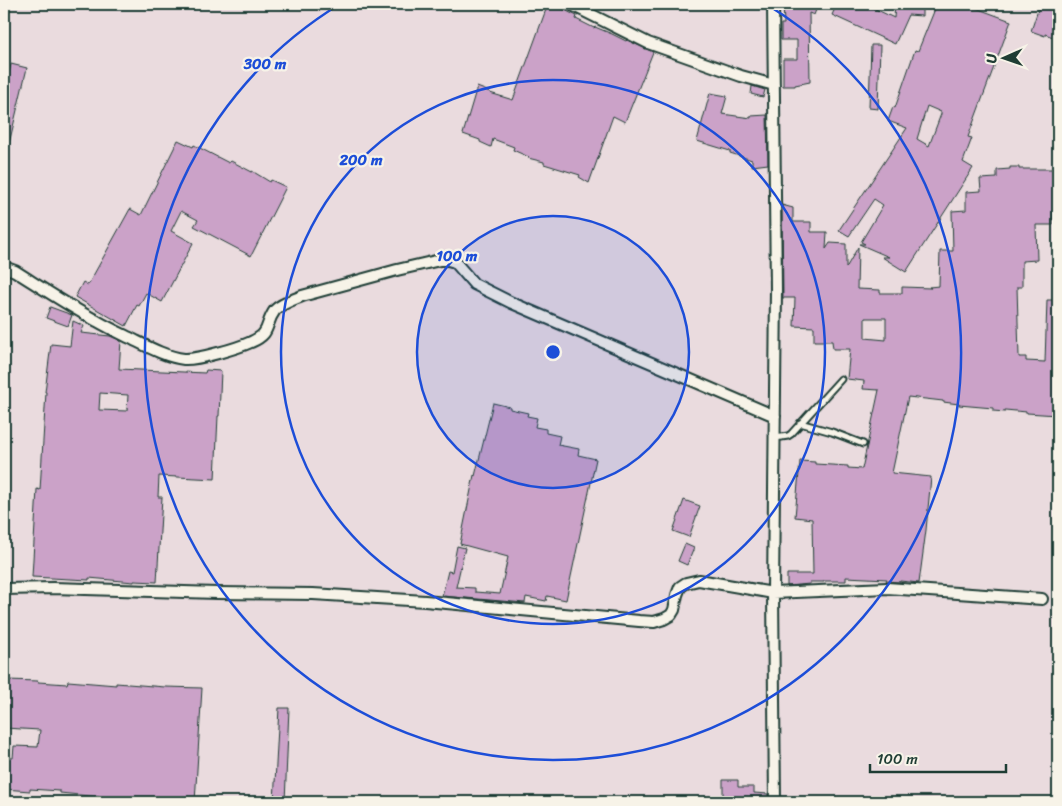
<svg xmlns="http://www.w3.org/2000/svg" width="1062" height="806" viewBox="0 0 1062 806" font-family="Sriracha,sans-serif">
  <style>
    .building { fill: #cba2c8; stroke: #1f3d34; fill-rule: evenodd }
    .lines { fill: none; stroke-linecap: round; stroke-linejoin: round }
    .service-casing { stroke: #1f3d34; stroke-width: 9 }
    .minor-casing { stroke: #1f3d34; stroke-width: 14 }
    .service { stroke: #f7f3e8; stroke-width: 5 }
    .minor { stroke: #f7f3e8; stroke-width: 10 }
    .ring { fill: none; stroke: #1d4ed8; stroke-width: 2.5 }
    .centre { fill: #1d4ed8; stroke: #f7f3e8; stroke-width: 2.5 }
    .ring-label { font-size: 15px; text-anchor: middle; font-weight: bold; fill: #1d4ed8; stroke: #f7f3e8; stroke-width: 4.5; stroke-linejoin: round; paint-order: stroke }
  </style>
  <rect width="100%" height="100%" fill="#eadbde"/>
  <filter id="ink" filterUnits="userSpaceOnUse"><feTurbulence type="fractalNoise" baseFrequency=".02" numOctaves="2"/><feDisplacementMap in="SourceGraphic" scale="10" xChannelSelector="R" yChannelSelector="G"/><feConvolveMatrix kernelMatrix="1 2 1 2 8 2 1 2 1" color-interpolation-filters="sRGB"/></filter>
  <g filter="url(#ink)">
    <path class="building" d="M548 4H552L577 16 576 19 594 28 595 27 612 34 626 41 627 40 653 52 625 122 613 116 589 183 579 177 580 175 544 164V162L528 158 529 157 513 150 514 147 493 139 491 147 480 142V140L463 134 477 87 490 92V93L513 100Z
      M783 4H809L817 7 814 15 809 13 810 82 795 85V86H783V59H797V40H781V24H784Z
      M837 4H865L894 18 895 4H922V16L908 15 895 44 832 15Z
      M937 4H965L1011 21 968 137 972 138 963 162 973 168 906 272 882 257H889L859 244H865L861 242 883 205 874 199 849 236 839 230 907 128 888 121 893 107 895 108 915 50 918 51ZM927 106 941 112V114L929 146 917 139Z
      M1040 4H1058V39L1045 34V36L1031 31Z
      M871 45H880L878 109 869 108Z
      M11 64 27 68 7 152 4 151V95Z
      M752 86 765 90 763 97 751 94Z
      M710 93 727 96 722 114 751 118V116L767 115 768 164 752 166V160L730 153V151L697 141Z
      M178 140 193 147 194 145 229 163 231 161 252 172V171L270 182 271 180 286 187 251 256 194 226 198 220 181 211 171 231 193 243 162 302 146 293 139 306 137 305 126 326 75 297 83 282 88 285 130 209 141 215Z
      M1010 167H1019V169H1053V173H1058V212H1053V225H1036L1037 260 1022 261V287H1017L1019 357H1026V361L1045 362 1047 300H1058L1057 363H1058V395L1057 415 1027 413V412L1005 410V412L993 411V408L959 405V404L943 402V401L908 397 892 473 931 477 926 530 919 583 900 581V582L886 581 887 579 846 577V581H824V582H810V584L787 586V574H813L812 519 795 517 800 461 815 462V464L848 466V468L862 469 879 390 863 389 864 381 847 379 850 349H833L832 341H814V327L794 326 795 298H783L782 205 793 208V222H811V232H827L826 249 830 243 846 244V268L858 247 857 289 880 290V293H902V287L931 288 929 287 939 286 940 251H953L952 211 966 210V192L981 191 980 179 997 178V170L1010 169ZM865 318H886V340L865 338Z
      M50 307 72 315 68 326 46 318Z
      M73 321 84 326 81 333 110 336 121 341 119 369 205 373 206 370 221 371 219 416H218L215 479 159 476 158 497H162L157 582 134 581V582L89 578V580L32 577 37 489 40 490 46 392H45L51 344 70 346ZM100 393 128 395 127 411 99 410Z
      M493 403 510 407V409L528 413 527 416 537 418 535 427 546 429V433L560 436 558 445 579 449 578 455 596 459 566 600 547 596 546 601 526 597 525 603 442 596 448 571 452 572 457 546 465 548 456 587 475 588V592L500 594 508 557 460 544 474 475 475 476Z
      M684 500 700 506 689 537 673 531Z
      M685 544 694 548 687 565 678 561Z
      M7 680 38 681V682L67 684 68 681 116 685V683L165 687 202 688 195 802H148L124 801 108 800V798L60 793V791L30 789V791L4 789V758H13L14 746 38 747 40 730 4 728Z
      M279 708H289L285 802H274Z
      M723 780H738V787H754V793L768 794V802H723Z"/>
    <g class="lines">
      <g class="service-casing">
        <path id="service" d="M800 423 832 432 863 444
          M775 438 788 436 791 434 841 379"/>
      </g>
      <g class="minor-casing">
        <path id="minor" d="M570 4 648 43 741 76 774 85
          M773 4 776 289 773 593 775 802
          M4 267 15 271C42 288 69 306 97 321 109 328 122 334 134 340 150 348 167 357 184 359 197 360 238 348 251 342 272 333 264 325 275 310 282 303 293 300 302 296L397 270 440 260H448L455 262 474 284 512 303 775 416
          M4 589 53 588 217 593 313 594 425 601 639 621 654 622 664 619 671 615 674 610 677 595 680 587 686 583 699 580 773 593 887 588 1042 599"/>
      </g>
      <use href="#service" class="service"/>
      <use href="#minor" class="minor"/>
    </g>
  </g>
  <circle cx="553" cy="352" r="136" fill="#1d4ed8" fill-opacity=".12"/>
  <g class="ring">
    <circle cx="553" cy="352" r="136"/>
    <circle cx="553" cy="352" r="272"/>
    <path d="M766 4A408 408 0 1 1 340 4"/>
  </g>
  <circle cx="553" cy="352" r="8" class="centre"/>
  <g class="ring-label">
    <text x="265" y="69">300 m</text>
    <text x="361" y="165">200 m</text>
    <text x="457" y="261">100 m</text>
  </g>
  <rect width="1062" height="806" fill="none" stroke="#f7f3e8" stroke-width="20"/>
  <rect x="10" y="10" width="1042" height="786" fill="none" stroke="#1f3d34" stroke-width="2" filter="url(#ink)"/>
  <g transform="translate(1004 58) rotate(268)" stroke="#f7f3e8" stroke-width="4" paint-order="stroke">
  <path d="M0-4L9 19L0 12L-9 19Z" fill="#1f3d34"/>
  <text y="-8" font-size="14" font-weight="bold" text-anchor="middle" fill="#1f3d34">U</text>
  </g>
  <path d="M870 764v8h136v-8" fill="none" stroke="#1f3d34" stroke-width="2.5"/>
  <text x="877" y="764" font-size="15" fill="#1f3d34" stroke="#f7f3e8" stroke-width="4" paint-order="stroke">100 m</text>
</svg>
